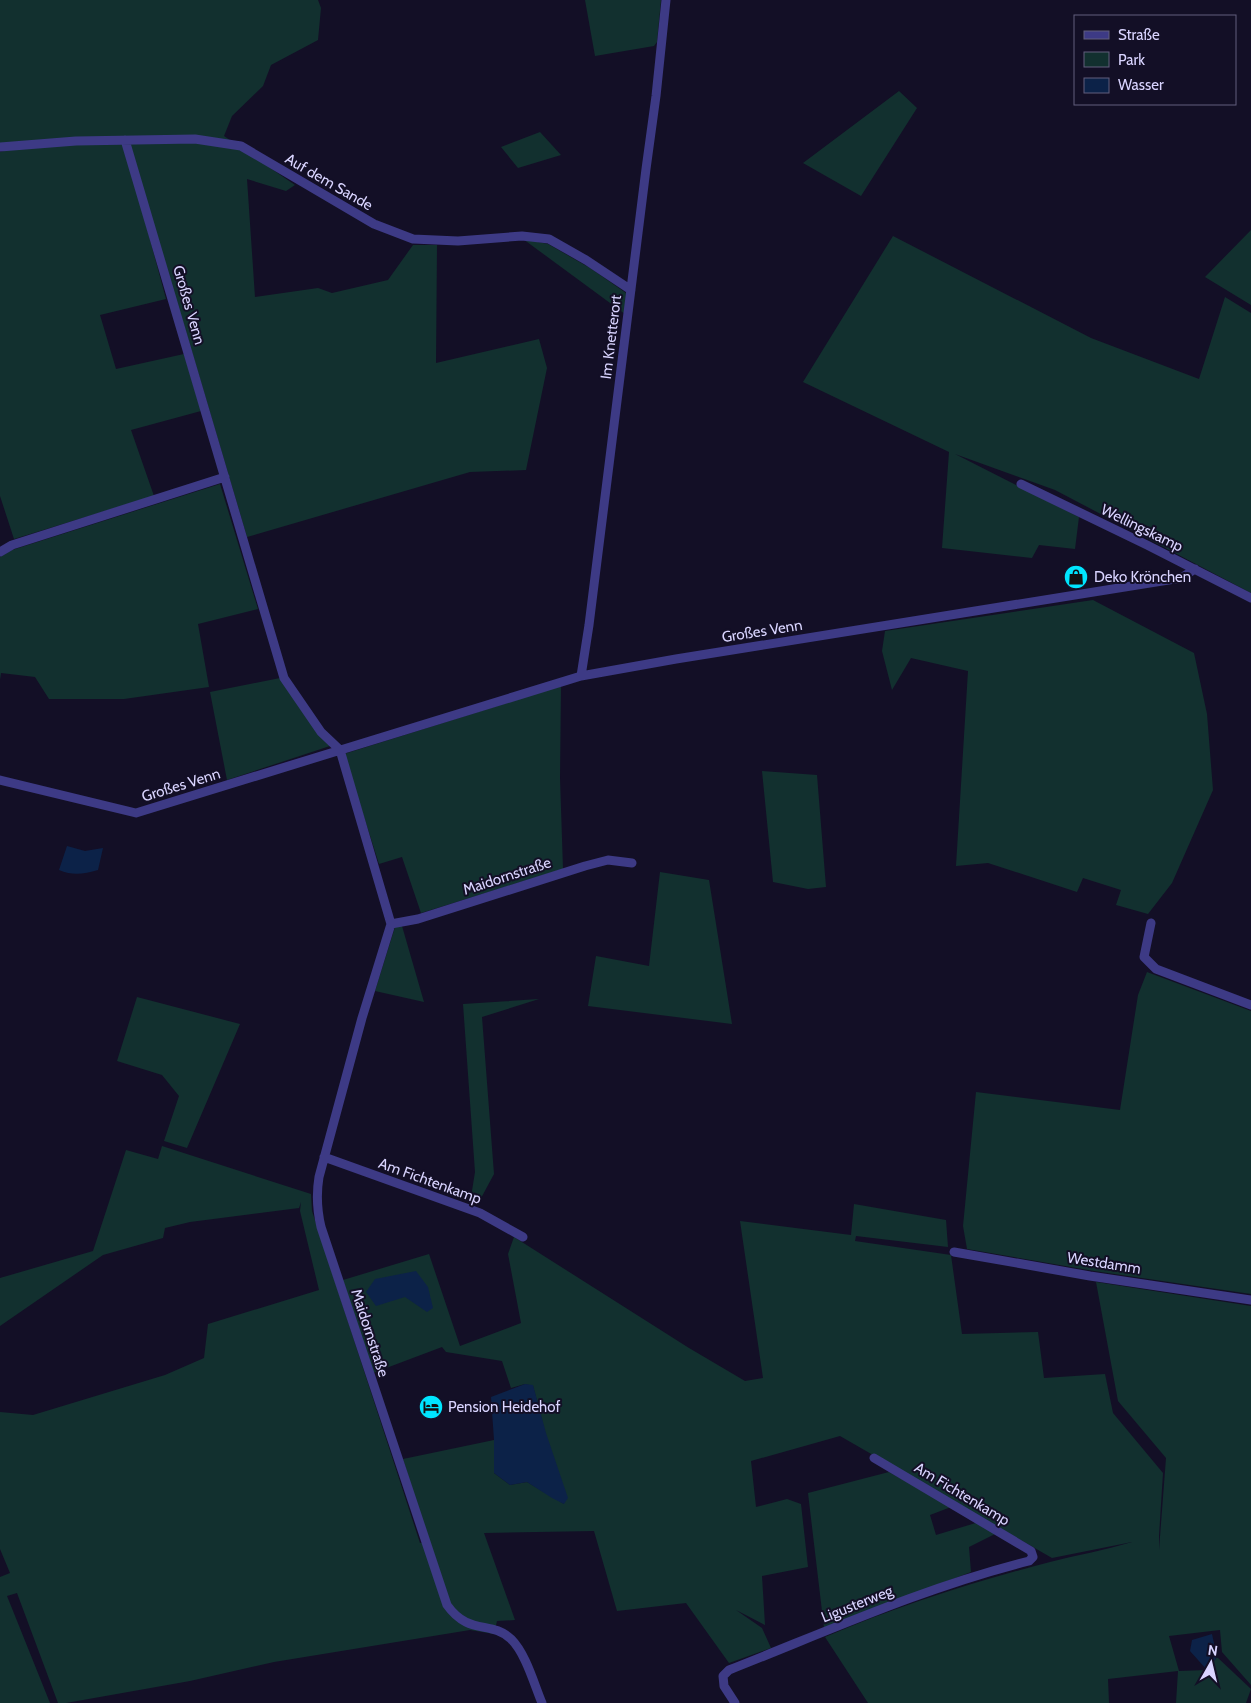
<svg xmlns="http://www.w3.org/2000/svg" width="1251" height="1703" viewBox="0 0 1251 1703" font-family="Cabin,sans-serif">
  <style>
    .green { fill: #12302f }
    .water { fill: #0c2248 }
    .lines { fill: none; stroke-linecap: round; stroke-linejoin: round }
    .street { stroke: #3d3a85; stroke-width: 9 }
    .labels { text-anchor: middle; stroke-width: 4; stroke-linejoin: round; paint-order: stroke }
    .street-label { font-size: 15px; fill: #d9d4ff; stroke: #130f26 }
    .poi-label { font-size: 15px; fill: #d9d4ff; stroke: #130f26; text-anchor: start }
  </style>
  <rect width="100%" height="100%" fill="#130f26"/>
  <path class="green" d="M0 0H318L321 8 318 40 271 65 263 86 232 116 224 136 295 185 286 191 247 179 255 297 318 288 332 293 388 280 413 245H437L436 363 539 339 547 368 526 470 470 472 247 537 184 325 134 180 166 299 100 315 116 369 184 354 201 411 131 430 154 496 14 539 0 496V152L4 151H0Z
    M585 0H661L657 42 654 46 595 56Z
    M899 91 917 108 861 196 803 163Z
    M540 132 561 155 518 168 501 147Z
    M1251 230V305L1205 277Z
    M893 236 1091 338 1199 379 1225 297 1251 313V593L1055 490 955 454 1079 517 1075 549 1039 545 1032 558 942 548 949 452 803 382Z
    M523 239 548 244 590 268 626 293 625 314Z
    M220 484 258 609 198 624 209 687 124 699H49L35 677 1 673 0 680V557L12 550Z
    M1093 600 1194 653 1207 714 1213 790 1172 883 1148 914 1116 905 1121 890 1083 878 1077 892 988 863 956 866 968 671 911 658 892 690 882 651 885 631Z
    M280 678 330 746 227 780 210 692Z
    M561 686 560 778 563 869 421 913 402 857 379 864 344 754Z
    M762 771 817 775 826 887 808 889 773 882Z
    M660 872 709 880 732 1024 588 1006 596 956 649 966Z
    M402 926 424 1002 375 991 395 927Z
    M1147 972 1251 1011V1294L1094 1271 967 1249 963 1226 976 1092 1120 1110 1138 995Z
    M137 997 240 1024 187 1148 164 1141 179 1096 162 1075 117 1061Z
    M539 999 482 1017 494 1174 480 1200 471 1197 475 1172 463 1004Z
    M162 1146 311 1194 312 1211 420 1543 429 1542 403 1459 494 1440V1473L510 1485 527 1482 564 1504 533 1386 525 1384 511 1388 502 1361 446 1352 442 1347 373 1373 343 1280 429 1254 460 1346 521 1323 508 1254 514 1237 689 1348 745 1381 763 1378 740 1221 851 1235 854 1204 946 1220 948 1247 856 1236 855 1241 951 1255 962 1334 1038 1332 1044 1378 1105 1374 1113 1413 1163 1473 1159 1536V1550L1166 1458 1118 1401 1096 1282 1251 1306V1685L1222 1652 1220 1630 1169 1636 1179 1671 1207 1670 1217 1657 1251 1689 1246 1703H1176L1178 1671 1108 1679 1109 1703H868L825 1637C898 1606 973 1582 1050 1562 1077 1555 1106 1550 1132 1542L1052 1558 840 1436 751 1461 756 1507 787 1499 801 1504 808 1567 762 1576 765 1625 736 1610 762 1628 771 1648 729 1663 686 1603 617 1611 594 1531 484 1533 515 1620 497 1621 494 1634 470 1630 274 1662 190 1681 66 1703H58L17 1593 7 1596 50 1703H0V1577L10 1573 0 1549V1412L33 1415 165 1375 204 1358 208 1324 319 1290 300 1211 301 1202 299 1208 190 1222 165 1228 163 1238 103 1255 0 1326V1278L93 1251 126 1150 158 1159Z
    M889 1472 951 1507 930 1515 936 1535 979 1522 995 1534 969 1547 971 1572 824 1628 808 1493Z"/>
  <path class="water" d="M67 846 85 851 103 848 98 870C84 874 73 876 59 870Z
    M416 1271 428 1287 433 1308 427 1312 405 1297 376 1306 366 1292 375 1279Z
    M525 1384 533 1385 546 1433 568 1498 564 1504 552 1498 527 1482 510 1485 494 1473V1440L491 1397Z
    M1212 1634 1217 1657 1207 1670 1190 1651 1192 1640Z"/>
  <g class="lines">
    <path class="street" d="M125 140 284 678 321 732 340 750 391 924 362 1018 319 1177C316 1195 317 1210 321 1227L447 1605C469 1636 491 1620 511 1639 526 1654 534 1684 542 1703
      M0 147 76 141 195 139 241 146 374 224 413 239 458 241 522 236 549 239 586 260 631 290
      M1021 484 1147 545 1251 598
      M0 552 12 545 225 477
      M581 676 589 625 646 169 656 96 666 0
      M0 780 136 813 581 676 676 659 1181 578 1195 569
      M1151 923 1144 957 1156 969 1251 1005
      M391 924 418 919 585 866 608 860 632 863
      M324 1157 480 1213 523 1237
      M954 1252 1090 1276 1251 1300
      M735 1703 724 1686 723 1676 729 1670C828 1631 925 1587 1029 1561L1033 1557 1031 1551 874 1458"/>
  </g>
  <defs>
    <g id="shop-disc" transform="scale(1.25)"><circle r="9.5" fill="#00e5ff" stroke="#130f26"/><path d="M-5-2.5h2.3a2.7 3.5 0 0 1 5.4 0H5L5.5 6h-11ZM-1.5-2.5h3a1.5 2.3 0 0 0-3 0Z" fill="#111"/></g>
    <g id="hotel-disc" transform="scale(1.25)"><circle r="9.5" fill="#00e5ff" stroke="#130f26"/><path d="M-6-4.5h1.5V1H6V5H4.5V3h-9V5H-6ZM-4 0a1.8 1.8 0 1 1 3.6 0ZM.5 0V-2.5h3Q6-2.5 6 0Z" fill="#111"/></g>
  </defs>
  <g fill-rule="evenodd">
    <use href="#shop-disc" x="1076" y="577"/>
    <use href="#hotel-disc" x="431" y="1407"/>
  </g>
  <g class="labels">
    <g class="street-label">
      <text transform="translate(329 182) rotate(30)" y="5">Auf dem Sande</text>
      <text transform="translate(189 305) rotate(74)" y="5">Großes Venn</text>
      <text transform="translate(611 337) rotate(-83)" y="5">Im Knetterort</text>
      <text transform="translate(1142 528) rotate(26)" y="5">Wellingskamp</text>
      <text transform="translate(762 631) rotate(-9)" y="5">Großes Venn</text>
      <text transform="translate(181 785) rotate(-17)" y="5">Großes Venn</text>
      <text transform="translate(507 876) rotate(-18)" y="5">Maidornstraße</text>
      <text transform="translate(430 1181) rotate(20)" y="5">Am Fichtenkamp</text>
      <text transform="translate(1104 1263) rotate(9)" y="5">Westdamm</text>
      <text transform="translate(370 1333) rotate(72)" y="5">Maidornstraße</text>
      <text transform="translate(962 1494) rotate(31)" y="5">Am Fichtenkamp</text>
      <text transform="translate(857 1604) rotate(-22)" y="5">Ligusterweg</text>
    </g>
    <g class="poi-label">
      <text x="1094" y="582">Deko Krönchen</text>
      <text x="448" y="1412">Pension Heidehof</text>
    </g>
  </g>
  <rect x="1074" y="15" width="162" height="90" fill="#130f26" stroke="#625e7d"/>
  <rect x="1084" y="31" width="25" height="8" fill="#3d3a85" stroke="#625e7d"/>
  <text x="1118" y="40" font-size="15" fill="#d9d4ff">Straße</text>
  <rect x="1084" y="52" width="25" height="15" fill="#12302f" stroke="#625e7d"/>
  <text x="1118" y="65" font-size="15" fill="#d9d4ff">Park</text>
  <rect x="1084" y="78" width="25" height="15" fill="#0c2248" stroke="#625e7d"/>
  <text x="1118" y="90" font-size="15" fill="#d9d4ff">Wasser</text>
  <g transform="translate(1211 1663) rotate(8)" stroke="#130f26" stroke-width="4" paint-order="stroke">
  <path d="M0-4L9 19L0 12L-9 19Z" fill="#d9d4ff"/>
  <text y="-8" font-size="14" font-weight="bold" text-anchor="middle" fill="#d9d4ff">N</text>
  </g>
</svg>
